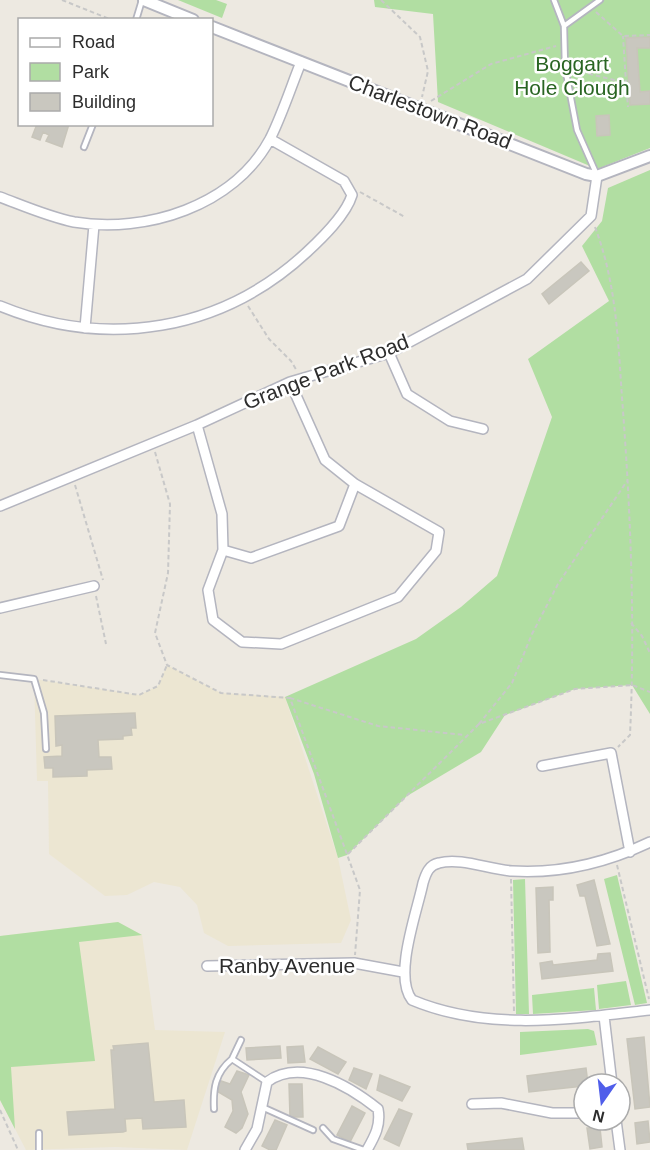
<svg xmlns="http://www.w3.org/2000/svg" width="650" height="1150" viewBox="0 0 650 1150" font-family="Helvetica,sans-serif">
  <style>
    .education { fill: #ece6d2 }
    .green { fill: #b1dea2 }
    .building { fill: #c9c7bf; stroke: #c8c5ba; stroke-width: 1.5 }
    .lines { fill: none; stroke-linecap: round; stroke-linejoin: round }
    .service-casing { stroke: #b4b5bf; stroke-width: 8 }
    .minor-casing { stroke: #b4b5bf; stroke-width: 12 }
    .tertiary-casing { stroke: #b4b5bf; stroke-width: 14 }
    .path { stroke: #c8c8c8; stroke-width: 2; stroke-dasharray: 4.5 3; stroke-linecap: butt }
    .service { stroke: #fff; stroke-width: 4.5 }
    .minor { stroke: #fff; stroke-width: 9 }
    .tertiary { stroke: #fff; stroke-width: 10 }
    .labels { text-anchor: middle; stroke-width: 5; stroke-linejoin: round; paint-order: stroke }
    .park-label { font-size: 21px; fill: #296522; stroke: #fff }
    .street-label { font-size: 21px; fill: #2d2d2d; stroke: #fff }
  </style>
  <rect width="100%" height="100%" fill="#ede9e1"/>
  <path class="education" d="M167 665 221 693 285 697 338 858 351 920 341 943 228 946 204 933 197 905 180 887 154 882 127 895 105 896 49 854 48 781H37L34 679 139 695 158 686Z
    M118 922 142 935 155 1030 225 1032 187 1150 115 1147 26 1150 0 1100V936Z"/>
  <path class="green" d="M178 0H216L227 4 222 18Z
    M374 0H650V148L597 169 438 102 433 14 375 7Z
    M650 170V714L632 685 575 689 505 715 481 752 407 796 347 855 338 858 314 774 285 697 416 639 461 607 497 576 552 417 528 359 609 301 582 246 602 221 608 188Z
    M617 875 647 1003 635 1005 604 879Z
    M525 879 529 1014H516L513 880Z
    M118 922 142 935 79 942 95 1061 11 1067 15 1129 0 1100V936Z
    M626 981 631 1005 599 1009 597 985Z
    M594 988 596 1010 533 1014 532 995Z
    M588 1029 594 1031 597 1045 520 1055V1032Z"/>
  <path class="building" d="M650 37V48H637L640 92 650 91V104L630 105 626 38Z
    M609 115 610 135 597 136 596 116Z
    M37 124H69L62 147 46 141 49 135 43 132 40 140 32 137Z
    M581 262 589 271 549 304 542 294Z
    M135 713 136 728H131L132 735 123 736V739L98 740 99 757H111L112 769 87 770V776L53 777V768H45L44 757 62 756V745L56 746 55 716Z
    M594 880 610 944 597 946 585 896H580L577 885Z
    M553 887V900H549L550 952 538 953 536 888Z
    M610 953 613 971 542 979 540 963 552 961 553 965 597 960 598 954Z
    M644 1037 650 1107 635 1109 627 1039Z
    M148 1043 154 1102 184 1100 186 1127 143 1129 142 1118 125 1119 126 1131 123 1132 69 1135 67 1112 115 1109 111 1050H114L113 1046Z
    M280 1046 281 1058 247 1060 246 1048Z
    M303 1046 305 1062 288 1063 287 1047Z
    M318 1047 346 1062 338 1074 310 1059Z
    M354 1068 372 1074 366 1089 349 1080Z
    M586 1068 588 1084 584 1086 529 1092 527 1076Z
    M237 1071 249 1075 241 1092 248 1114 242 1128 236 1133 225 1127 233 1111 232 1100 215 1090 221 1081 230 1084Z
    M380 1075 410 1087 402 1101 377 1090Z
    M289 1084H302L303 1117H290Z
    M352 1106 365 1113 350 1142 337 1135Z
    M399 1109 412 1114 399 1146 384 1139Z
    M275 1120 287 1125 276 1150H270L262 1146Z
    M648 1121 650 1142 637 1144 635 1123Z
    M587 1128H600L602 1147 590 1149Z
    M522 1138 524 1150H468L467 1144Z"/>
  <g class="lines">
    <g class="service-casing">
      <path id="service" d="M554 0 564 26 565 67 577 130 596 173
        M136 20 142 0
        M564 26 600 0
        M84 147 93 124
        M0 675 34 679 44 713 46 749
        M232 1059 241 1040
        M262 1107 313 1130
        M214 1109C213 1089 215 1073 232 1059L267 1082
        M323 1128 333 1139 364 1150
        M39 1133V1150"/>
    </g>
    <g class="minor-casing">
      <path id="minor" d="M0 197C24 206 49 217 74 222 146 234 234 206 270 139 282 115 291 87 301 62
        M0 306C107 350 222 331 307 252 322 238 346 215 352 195L344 181 270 139
        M85 328 94 225
        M389 353 407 394 450 421 483 429
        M197 425 222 514 223 550 208 590 213 620 242 642 281 644 398 597 436 551 439 532 355 484 325 460 290 382
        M0 506 197 425 290 382 389 353 527 279 591 216 597 176
        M223 550 251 558 339 526 355 484
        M0 608 94 586
        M542 766 611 753 630 852
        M650 842C606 863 561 874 512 871 490 870 461 857 439 863 429 865 426 873 423 883 417 912 393 976 412 1000 488 1032 571 1019 650 1010
        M207 966 354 963 403 972
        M604 1016 612 1084
        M472 1104 501 1103 552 1113H584
        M616 1120 620 1150
        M245 1150 257 1129 267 1082C301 1057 349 1086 378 1109 381 1125 375 1136 367 1150"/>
    </g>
    <g class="tertiary-casing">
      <path id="tertiary" d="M144 0 193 20
        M212 27 586 174 597 176 650 156"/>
    </g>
    <path class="path" d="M62 0 112 20
      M381 0 420 37 428 71 422 97
      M596 12 623 36 650 35
      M574 70 626 83 623 36
      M626 83 628 107
      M431 101 491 64 556 46
      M360 192 405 217
      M595 227C618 288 618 347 623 411 631 519 635 627 630 735L618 747
      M248 306 269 339 291 361 297 371
      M155 452 170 504 168 573 155 633 167 665 221 693 290 698 360 890 355 955
      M75 485 103 580
      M96 596 106 644
      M631 623 642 636 650 653
      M43 680 139 695 158 686 167 665
      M290 698 378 726 465 735
      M479 724 512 683 532 634 558 584 627 481
      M348 854 479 724 575 689 632 685 650 692
      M617 865 649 999
      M511 879 514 1012
      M0 1110 18 1150"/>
    <use href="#service" class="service"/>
    <use href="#minor" class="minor"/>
    <use href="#tertiary" class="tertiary"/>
  </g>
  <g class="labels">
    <g class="park-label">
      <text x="572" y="71">Boggart<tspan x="572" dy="24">Hole Clough</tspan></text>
    </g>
    <g class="street-label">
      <text transform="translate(430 112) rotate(21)" y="7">Charlestown Road</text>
      <text transform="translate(326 372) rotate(-21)" y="7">Grange Park Road</text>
      <text x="287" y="973">Ranby Avenue</text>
    </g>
  </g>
  <rect x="18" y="18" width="195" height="108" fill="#ffffff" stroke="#ababab" stroke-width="1.5"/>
  <rect x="30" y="38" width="30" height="9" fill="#ffffff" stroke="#ababab" stroke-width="1.5"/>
  <text x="72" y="48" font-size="18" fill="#2d2d2d">Road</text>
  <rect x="30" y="63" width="30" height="18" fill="#b1dea2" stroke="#ababab" stroke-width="1.5"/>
  <text x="72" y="78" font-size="18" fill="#2d2d2d">Park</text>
  <rect x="30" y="93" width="30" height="18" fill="#c9c7bf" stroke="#ababab" stroke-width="1.5"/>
  <text x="72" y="108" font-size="18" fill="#2d2d2d">Building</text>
  <g transform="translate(602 1102) rotate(194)"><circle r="28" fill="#ffffff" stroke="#ababab" stroke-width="1.5"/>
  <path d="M0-4.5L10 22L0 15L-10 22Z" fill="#505eea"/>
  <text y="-9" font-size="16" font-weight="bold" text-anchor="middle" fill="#2d2d2d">N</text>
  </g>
</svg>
